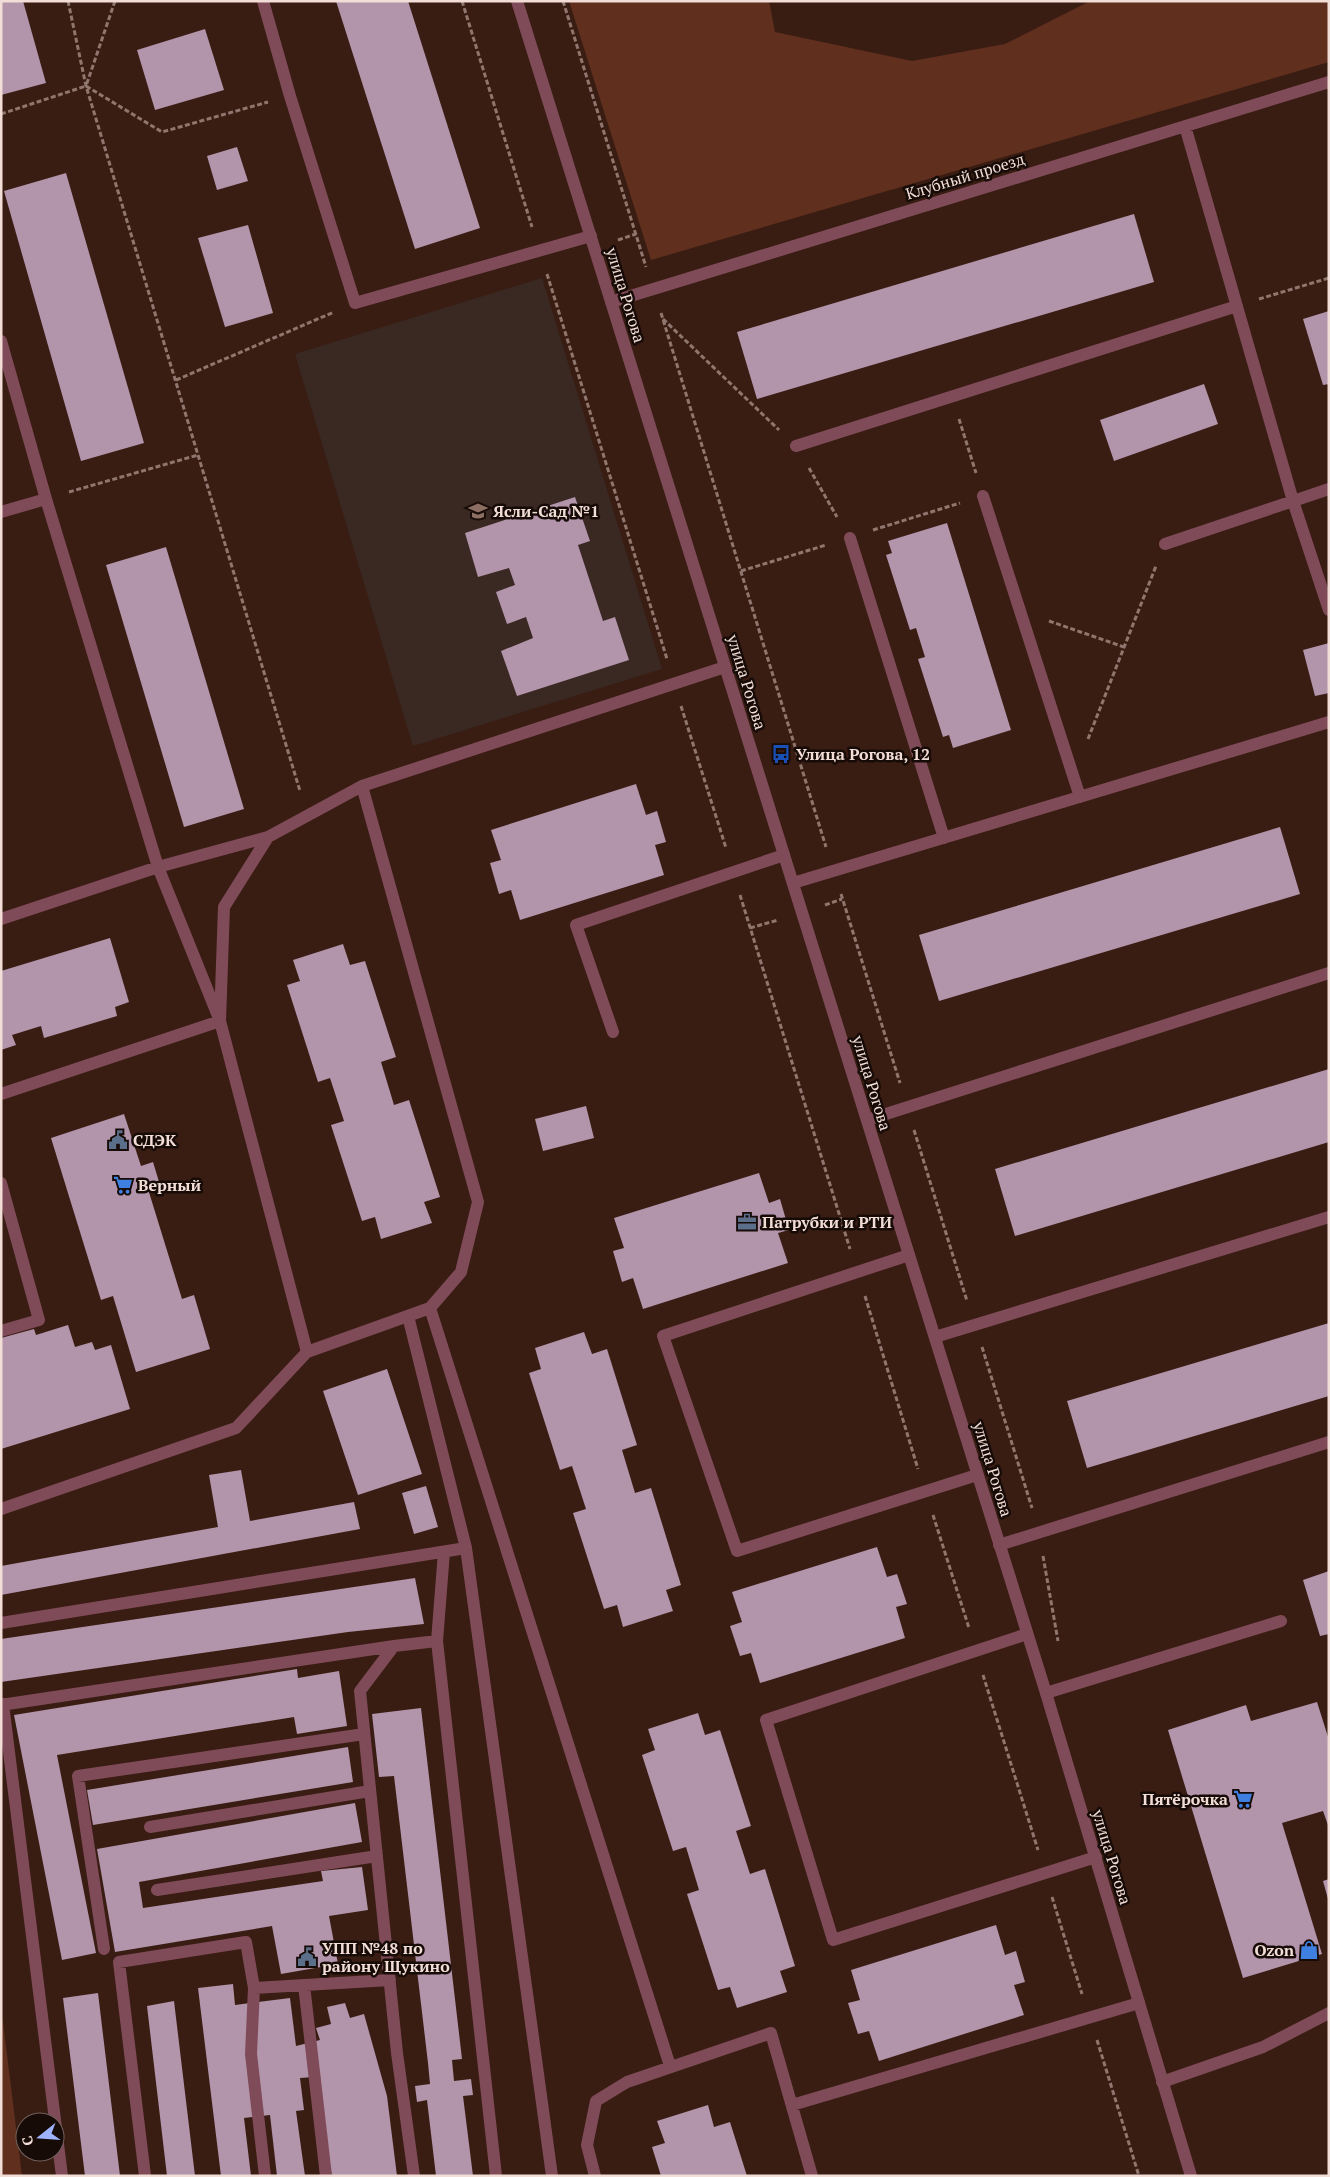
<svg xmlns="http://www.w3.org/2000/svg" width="1330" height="2177" viewBox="0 0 1330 2177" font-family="'PT Serif',serif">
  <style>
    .education { fill: #3a2822 }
    .park { fill: #602f1d }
    .building { fill: #b294ab }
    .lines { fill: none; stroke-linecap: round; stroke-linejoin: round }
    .path { stroke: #8f766e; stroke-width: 3; stroke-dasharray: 5 2.5; stroke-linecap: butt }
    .service { stroke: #804b58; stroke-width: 12 }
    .minor { stroke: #804b58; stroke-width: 12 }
    .labels { text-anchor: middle; stroke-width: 5; stroke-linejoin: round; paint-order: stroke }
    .street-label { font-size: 16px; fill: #f2ded7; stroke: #170b07 }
    .poi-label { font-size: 16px; font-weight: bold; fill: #f2ded7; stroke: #170b07; text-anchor: start }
  </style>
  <rect width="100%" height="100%" fill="#391d13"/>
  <path class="education" d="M542 278 662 669 413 746 295 354Z"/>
  <path class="park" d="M569 1H769L775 32 912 61 1005 44 1090 1H1329V62L651 260Z
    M1 2006 22 2176H1Z"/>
  <path class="building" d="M1 1H23L46 83 1 95Z
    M336 1H408L480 228 415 249Z
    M205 29 224 90 155 110 137 50Z
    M237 147 248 181 217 190 207 156Z
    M66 173 144 443 81 461 4 191Z
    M1134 214 1154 282 757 399 737 332Z
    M248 225 273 313 225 327 198 238Z
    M1329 311V384L1323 385 1303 319Z
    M1204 384 1218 424 1114 461 1100 420Z
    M575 497 590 541 578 545 603 621 615 617 629 660 517 696 501 651 533 638 526 617 507 624 496 592 515 585 509 568 478 577 465 533Z
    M947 523 1011 730 953 748 949 735 943 737 918 659 925 657 916 628 910 630 886 555 892 553 888 541Z
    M166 547 244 809 184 827 106 565Z
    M1329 643V693L1315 696 1303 650Z
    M636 784 646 815 657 811 666 842 655 845 664 875 520 920 511 890 499 894 490 863 501 860 491 830Z
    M1280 827 1300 894 939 1001 919 935Z
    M110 938 129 1002 115 1007 117 1016 44 1038 41 1026 12 1035 16 1045 1 1050V971Z
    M343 944 350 965 365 961 396 1057 381 1062 394 1105 409 1100 440 1197 424 1202 432 1223 381 1239 375 1217 362 1221 331 1125 344 1121 330 1078 318 1082 287 985 300 981 293 960Z
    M1329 1069V1142L1015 1236 995 1169Z
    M586 1106 594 1138 543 1151 535 1119Z
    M124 1114 141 1166 153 1162 160 1185 148 1189 182 1299 194 1295 210 1349 136 1372 113 1296 101 1300 51 1138Z
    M759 1173 769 1203 780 1199 789 1230 778 1233 788 1263 643 1309 633 1278 622 1282 613 1251 624 1248 614 1218Z
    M1329 1323V1396L1087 1468 1067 1401Z
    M68 1325 75 1347 92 1342 95 1350 111 1345 130 1409 1 1449V1338L34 1329 36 1335Z
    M584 1332 592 1354 607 1349 637 1445 622 1450 635 1493 651 1488 681 1585 666 1590 673 1611 623 1627 617 1605 604 1609 573 1513 586 1509 572 1466 560 1470 529 1373 541 1369 535 1348Z
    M387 1369 422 1474 358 1495 323 1391Z
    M241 1470 250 1521 354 1502 360 1529 1 1595V1566L218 1527 209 1475Z
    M426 1486 438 1527 414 1534 402 1493Z
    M877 1547 887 1577 897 1574 907 1604 896 1607 905 1638 760 1683 751 1653 740 1656 730 1626 742 1622 732 1592Z
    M1329 1571V1634L1320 1636 1303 1580Z
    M415 1578 424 1624 348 1632 1 1682V1639Z
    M297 1669 298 1678 339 1671 347 1726 297 1734 294 1717 57 1755 96 1953 62 1960 14 1715Z
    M1317 1702 1329 1740V1828L1323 1811 1282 1823 1322 1954 1243 1978 1168 1730 1246 1705 1251 1721Z
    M421 1708 462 2059 452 2060 454 2081 471 2079 473 2095 463 2096 473 2176H436L427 2100 417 2102 415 2086 430 2084 428 2063 394 1776 379 1777 372 1714Z
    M698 1713 705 1735 720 1730 751 1826 736 1831 750 1874 765 1869 795 1966 780 1971 787 1992 737 2008 730 1987 718 1990 687 1894 699 1890 686 1847 673 1851 642 1755 655 1750 648 1729Z
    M348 1747 353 1782 93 1825 87 1790Z
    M355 1803 362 1842 139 1882 143 1908 323 1881 321 1871 362 1867 368 1910 329 1916 338 1964 281 1974 272 1926 115 1952 97 1849Z
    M1329 1879V1898L1328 1899 1323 1881Z
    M996 1925 1005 1955 1016 1951 1025 1982 1014 1985 1024 2015 879 2061 869 2031 858 2034 848 2003 860 2000 851 1970Z
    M233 1984 235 2005 290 1998 296 2046 320 2040 316 2028 331 2024 327 2007 345 2003 350 2018 364 2014 387 2096 397 2176H332L314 2077 300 2078 304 2110 296 2111 305 2176H277L270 2115 244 2118 251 2176H221L198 1988Z
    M98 1993 120 2176H85L63 1998Z
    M174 2001 195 2176H167L147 2006Z
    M708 2105 714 2127 730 2122 747 2176H661L652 2147 665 2143 657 2121Z"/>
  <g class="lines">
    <path class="path" d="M68 1 86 86 300 791
      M115 1 86 86 162 132 268 102
      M462 1 532 227
      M563 1 646 267
      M1 114 86 86
      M618 240 636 234
      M547 274 667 659
      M1259 299 1329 278
      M661 313 826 847
      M663 319 779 430
      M176 380 334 312
      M959 419 976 473
      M809 468 837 517
      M69 492 198 455
      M873 530 960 503
      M741 571 826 545
      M1049 621 1124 647
      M681 706 726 848
      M1088 739 1156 566
      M841 894 900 1083
      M740 895 850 1249
      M825 905 842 899
      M750 928 778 920
      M914 1130 967 1301
      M865 1296 918 1469
      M982 1347 1032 1508
      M933 1515 969 1628
      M1043 1556 1058 1641
      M983 1675 1038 1850
      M1052 1897 1082 1994
      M1097 2040 1139 2176"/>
    <path class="service" d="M263 1 290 96 355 303 591 236
      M1185 126 1293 501 1329 610
      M611 302 1329 82
      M1 341 46 499 158 867 1 919
      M796 446 1237 306
      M983 496 1080 797
      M1 512 46 499
      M850 538 944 838
      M1165 544 1329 489
      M793 883 1329 722
      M613 1032 576 925 784 855
      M1 1094 220 1021 224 907 268 837
      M867 1120 1329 973
      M1 1183 39 1320 1 1331
      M909 1255 663 1336 737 1551 977 1475
      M430 1308 670 2066
      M408 1316 466 1548 552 2176
      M935 1337 1329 1217
      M307 1352 220 1021 158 867 268 837 362 786 725 667
      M1 1509 236 1428 307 1352 430 1308 461 1272 478 1202 362 786
      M999 1545 1329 1442
      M444 1552 437 1641 496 2176
      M1 1623 466 1548
      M1027 1634 766 1720 833 1940 1096 1857
      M1046 1693 1281 1621
      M3 1704 62 2176
      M1 1705 394 1646
      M150 1827 370 1791
      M157 1890 377 1856
      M104 1949 78 1776 364 1734
      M304 1985 326 2176
      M254 1988 251 2054 265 2176
      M1162 2082 1263 2047 1329 2013
      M792 2105 1139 2003
      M145 2176 119 1962 246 1942 254 1988 390 1980
      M414 2176 397 2053 360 1691 394 1646 437 1641
      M595 2176 587 2145 596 2101 627 2082 771 2033 812 2176"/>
    <path class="minor" d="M517 1 1046 1693 1191 2176"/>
  </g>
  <defs>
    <g id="school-bare" transform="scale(1.5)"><path d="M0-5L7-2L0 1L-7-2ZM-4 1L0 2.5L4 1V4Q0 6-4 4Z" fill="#8d6e63" stroke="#170b07" stroke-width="2.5" paint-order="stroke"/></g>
    <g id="bus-bare" transform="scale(1.5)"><path d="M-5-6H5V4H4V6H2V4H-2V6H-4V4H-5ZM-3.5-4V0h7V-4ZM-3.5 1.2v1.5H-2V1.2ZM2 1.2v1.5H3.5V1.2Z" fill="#1a4fb4" stroke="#170b07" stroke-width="2.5" paint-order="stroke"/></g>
    <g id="civic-bare" transform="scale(1.5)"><path d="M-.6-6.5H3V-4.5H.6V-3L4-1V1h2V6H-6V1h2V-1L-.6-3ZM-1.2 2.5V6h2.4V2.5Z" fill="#5c6f8a" stroke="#170b07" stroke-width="2.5" paint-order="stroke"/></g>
    <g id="supermarket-bare" transform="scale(1.5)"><path d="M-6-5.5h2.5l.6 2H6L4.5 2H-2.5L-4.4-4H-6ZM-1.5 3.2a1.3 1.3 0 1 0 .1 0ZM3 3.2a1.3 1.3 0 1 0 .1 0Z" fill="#3f7fe0" stroke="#170b07" stroke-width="2.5" paint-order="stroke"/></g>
    <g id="office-bare" transform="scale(1.5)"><path d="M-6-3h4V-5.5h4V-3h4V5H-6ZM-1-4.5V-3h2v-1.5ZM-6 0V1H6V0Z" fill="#5c6f8a" stroke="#170b07" stroke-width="2.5" paint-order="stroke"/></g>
    <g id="shop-bare" transform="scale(1.5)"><path d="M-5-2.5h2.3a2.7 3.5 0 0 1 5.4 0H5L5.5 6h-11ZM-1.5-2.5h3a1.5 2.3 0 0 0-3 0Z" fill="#3f7fe0" stroke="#170b07" stroke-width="2.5" paint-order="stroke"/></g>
  </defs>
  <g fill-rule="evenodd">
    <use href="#school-bare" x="478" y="511"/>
    <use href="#bus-bare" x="781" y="754"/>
    <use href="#civic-bare" x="118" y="1140"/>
    <use href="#supermarket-bare" x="123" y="1185"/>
    <use href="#office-bare" x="747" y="1222"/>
    <use href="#supermarket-bare" x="1243" y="1799"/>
    <use href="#shop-bare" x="1309" y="1950"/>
    <use href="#civic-bare" x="307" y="1957"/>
  </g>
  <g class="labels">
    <g class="street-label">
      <text transform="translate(965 176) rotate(-17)" y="6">Клубный проезд</text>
      <text transform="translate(626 295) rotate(73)" y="6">улица Рогова</text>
      <text transform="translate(747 682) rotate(73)" y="6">улица Рогова</text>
      <text transform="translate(872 1083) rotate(73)" y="6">улица Рогова</text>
      <text transform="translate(993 1469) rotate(73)" y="6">улица Рогова</text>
      <text transform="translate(1112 1857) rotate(73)" y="6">улица Рогова</text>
    </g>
    <g class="poi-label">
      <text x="493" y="517">Ясли-Сад №1</text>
      <text x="796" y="760">Улица Рогова, 12</text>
      <text x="133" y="1146">СДЭК</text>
      <text x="138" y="1191">Верный</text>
      <text x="762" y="1228">Патрубки и РТИ</text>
      <text x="1228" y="1805" text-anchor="end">Пятёрочка</text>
      <text x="322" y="1954">УПП №48 по<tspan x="322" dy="18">району Щукино</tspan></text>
      <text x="1294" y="1956" text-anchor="end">Ozon</text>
    </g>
  </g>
  <rect width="1330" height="2177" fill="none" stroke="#f2ded7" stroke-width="5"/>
  <g transform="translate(40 2137) rotate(253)"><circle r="24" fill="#170b07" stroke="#6f5f5a"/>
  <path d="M0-4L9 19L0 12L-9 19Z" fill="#9fb3fd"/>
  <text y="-8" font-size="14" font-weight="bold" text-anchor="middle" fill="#f2ded7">С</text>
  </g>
</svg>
